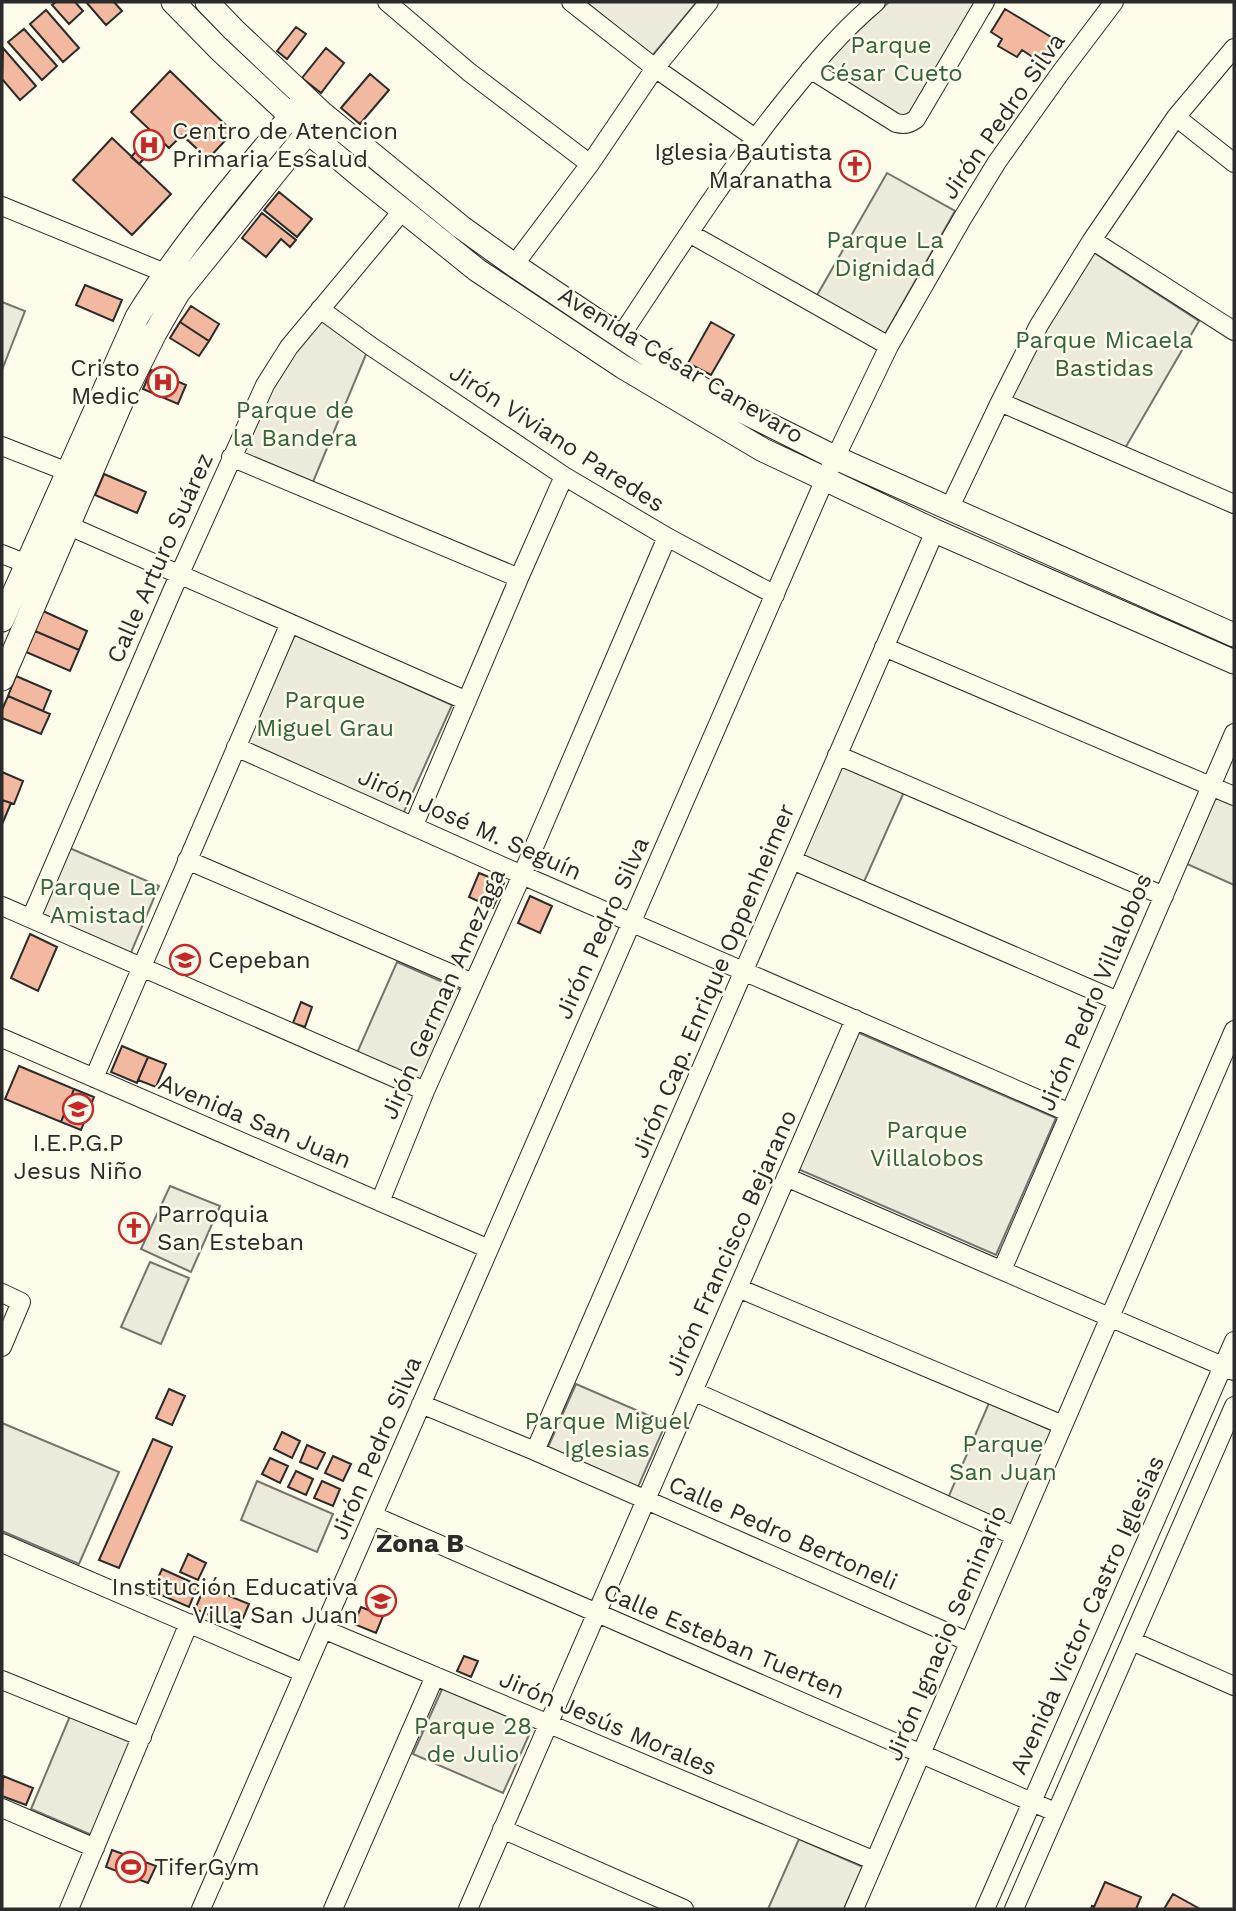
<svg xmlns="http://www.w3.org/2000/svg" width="1236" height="1911" viewBox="0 0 1236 1911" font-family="'Work Sans',sans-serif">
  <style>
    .green { fill: #ecebdb; stroke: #74746e; stroke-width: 2 }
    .building { fill: #f2b8a0; stroke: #2b2b2b; stroke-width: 2 }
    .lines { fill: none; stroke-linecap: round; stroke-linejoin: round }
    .minor-casing { stroke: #2b2b2b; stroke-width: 20 }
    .major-casing { stroke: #2b2b2b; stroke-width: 25 }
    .minor { stroke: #fdfbea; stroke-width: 18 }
    .major { stroke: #fdfbea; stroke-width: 23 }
    .labels { text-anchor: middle; stroke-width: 5; stroke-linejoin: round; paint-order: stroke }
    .park-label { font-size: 24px; fill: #34623c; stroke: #fdfbea }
    .street-label { font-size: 24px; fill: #2b2b2b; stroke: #fdfbea }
    .poi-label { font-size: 24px; fill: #2b2b2b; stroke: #fdfbea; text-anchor: start }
    .neighbourhood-label { font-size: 26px; font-weight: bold; fill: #2b2b2b; stroke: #fdfbea }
  </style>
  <rect width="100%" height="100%" fill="#fdfbea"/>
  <path class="green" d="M586 2H695L696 3 652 56Z
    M889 2H977L906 119 825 74 823 63Z
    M887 173 955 211 884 336 816 297Z
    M1093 252 1199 321 1124 450 1009 397 1047 321Z
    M2 302 25 311 2 370Z
    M323 317 367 352 313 482 240 452 267 389Z
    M295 634 452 705 403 814 245 744Z
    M841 764 904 792 863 884 800 856Z
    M1216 796 1234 804V885L1187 864Z
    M67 847 159 886 130 955 38 916Z
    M397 962 461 990 421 1081 357 1053Z
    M857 1032 1056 1118 996 1255 798 1169Z
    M170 1186 220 1206 191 1272 141 1249Z
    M150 1262 189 1278 161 1344 121 1327Z
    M576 1384 666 1423 638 1487 548 1447Z
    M989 1403 1053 1431 1012 1526 948 1498Z
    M2 1423 119 1472 79 1564 2 1531Z
    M257 1481 333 1514 317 1552 241 1520Z
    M443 1687 533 1726 503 1793 413 1754Z
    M70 1716 134 1743 94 1836 31 1809Z
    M799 1839 863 1867 844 1909H768Z"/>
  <path class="building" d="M56 2H75L83 11 69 24 52 5Z
    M86 2H114L122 11 106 25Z
    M1005 9 1056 40 1042 63 1022 50 1017 57 998 46 1002 39 991 32Z
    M46 10 79 48 63 62 30 24Z
    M296 27 306 34 287 59 277 51Z
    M24 29 57 66 42 80 8 42Z
    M3 48 36 86 20 100 2 79Z
    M326 48 344 63 321 93 302 78Z
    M170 71 233 132 208 159 182 135 169 148 131 112Z
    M370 74 389 90 360 124 341 108Z
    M153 133 161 140 139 164 131 157Z
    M112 138 171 194 132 235 73 180Z
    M854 152 867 160 855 180 842 173Z
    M279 192 312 219 297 237 264 210Z
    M262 213 296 240 290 247 281 239 266 257 242 238Z
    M85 285 122 300 113 321 76 305Z
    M191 306 219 324 209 341 180 322Z
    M180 322 209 341 199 356 170 338Z
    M711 322 734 335 711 375 688 363Z
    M151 370 186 385 178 404 143 389Z
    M104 474 146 492 137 513 95 495Z
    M43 611 87 631 79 650 35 631Z
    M35 631 79 650 70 671 26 652Z
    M16 676 51 691 43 711 8 696Z
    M8 696 50 714 41 734 2 718V710Z
    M2 772 23 781 14 804 2 800Z
    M2 800 11 803 3 822 2 821Z
    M479 873 504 883 493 908 469 897Z
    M530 896 552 906 540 933 518 923Z
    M30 934 57 947 38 991 11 978Z
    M301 1002 312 1007 305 1027 293 1023Z
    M122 1046 148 1057 137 1083 111 1072Z
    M148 1057 166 1064 156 1087 138 1080Z
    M19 1066 74 1089 61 1122 5 1099Z
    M74 1089 94 1097 81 1130 61 1122Z
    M169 1389 185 1396 172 1425 156 1418Z
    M282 1432 300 1441 292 1458 274 1449Z
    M153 1439 172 1447 119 1568 99 1560Z
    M307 1445 325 1453 317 1469 300 1462Z
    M333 1456 351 1464 343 1481 325 1473Z
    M270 1458 288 1466 280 1483 262 1474Z
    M296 1471 313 1479 306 1495 288 1487Z
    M322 1481 340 1489 333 1506 314 1498Z
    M188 1554 206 1563 198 1580 180 1572Z
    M162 1569 198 1585 189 1607 152 1591Z
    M205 1586 249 1604 239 1628 195 1609Z
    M361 1607 383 1616 376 1633 354 1624Z
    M464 1656 478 1661 471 1677 457 1671Z
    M3 1776 33 1788 26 1805 2 1796Z
    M112 1850 156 1866 148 1883 106 1867Z
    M1105 1882 1141 1897 1136 1909H1091L1092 1906 1094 1907Z
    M1173 1894 1200 1909H1164Z"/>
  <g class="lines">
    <g class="minor-casing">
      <path id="minor" d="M387 2 469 72 590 164
        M571 2 655 68 755 138
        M810 69 896 123C905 125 909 124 916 119L985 2
        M1176 117 1234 163
        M2 206 165 273
        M689 233 889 346
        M1092 240 1234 331
        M514 265 590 164 655 68 709 2
        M320 309 372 347 564 476 667 537 775 595
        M620 337C672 259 723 178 782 104 811 68 840 32 876 2
        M1000 402 1234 504
        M2 446 68 472
        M231 457 519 578
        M949 509 1000 402 1039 325 1092 240 1176 117 1234 48
        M58 521 467 701
        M2 554 27 564
        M884 647 1234 796
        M236 747 522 875 1070 1113
        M837 755 1164 896
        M414 825 519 578 564 476
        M187 860 473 983
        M792 860 1118 1001
        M2 906 425 1091
        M31 918 172 591 265 385 289 347 403 210
        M2 1038 489 1249
        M94 1078 290 623
        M786 1177 1234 1371
        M380 1202 425 1091 522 875 667 537
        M1002 1270 1234 733
        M738 1288 1063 1425
        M2 1293 21 1302 2 1347
        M693 1391 1015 1536
        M421 1404 535 1451 969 1642
        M535 1451 935 531
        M374 1516 1055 1812
        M2 1543 304 1673
        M323 1629 875 1861
        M1132 1641 1234 1686
        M2 1680 142 1737
        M2 1808 95 1848
        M502 1829 684 1909
        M69 1909 189 1623
        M201 1909 825 479 889 346 962 219 997 162 1061 72 1114 2
        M333 1909 435 1676
        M468 1909 855 1019
        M854 1909 1234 1030
        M985 1909 1234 1341
        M1014 1909 1234 1406"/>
    </g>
    <g class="major-casing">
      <path id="major" d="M173 2 219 49 308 132 359 175 477 270 623 367 763 450 935 531 1234 662
        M207 2 234 30 323 114 461 227 514 265 663 365 724 402 836 458 1234 635
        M2 620 137 317C184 241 243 174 300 105
        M2 679 127 389 155 333 178 293 316 122"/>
    </g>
    <use href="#minor" class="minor"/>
    <use href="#major" class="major"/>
  </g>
  <defs>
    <g id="hospital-ring" transform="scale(1.575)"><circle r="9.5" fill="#fdfbea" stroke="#c62828" stroke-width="1.5"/><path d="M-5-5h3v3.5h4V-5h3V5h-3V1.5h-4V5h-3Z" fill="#c62828"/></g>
    <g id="church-ring" transform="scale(1.575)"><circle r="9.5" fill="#fdfbea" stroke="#c62828" stroke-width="1.5"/><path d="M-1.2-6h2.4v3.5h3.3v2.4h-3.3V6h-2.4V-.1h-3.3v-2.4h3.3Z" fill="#c62828"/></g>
    <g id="university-ring" transform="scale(1.575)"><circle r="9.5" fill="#fdfbea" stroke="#c62828" stroke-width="1.5"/><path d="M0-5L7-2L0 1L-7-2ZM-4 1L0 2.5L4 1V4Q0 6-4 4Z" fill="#c62828"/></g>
    <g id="school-ring" transform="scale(1.575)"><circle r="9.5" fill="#fdfbea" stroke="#c62828" stroke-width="1.5"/><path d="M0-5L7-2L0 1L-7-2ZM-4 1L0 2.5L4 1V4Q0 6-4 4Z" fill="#c62828"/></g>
    <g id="stadium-ring" transform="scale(1.575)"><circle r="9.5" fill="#fdfbea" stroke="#c62828" stroke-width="1.5"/><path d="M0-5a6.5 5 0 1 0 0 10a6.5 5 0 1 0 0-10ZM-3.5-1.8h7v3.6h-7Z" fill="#c62828"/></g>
  </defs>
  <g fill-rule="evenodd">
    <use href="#hospital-ring" x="149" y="145"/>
    <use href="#church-ring" x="855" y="166"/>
    <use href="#hospital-ring" x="163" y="382"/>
    <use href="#university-ring" x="185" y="960"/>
    <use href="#school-ring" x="78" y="1109"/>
    <use href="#church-ring" x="134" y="1228"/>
    <use href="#school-ring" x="381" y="1601"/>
    <use href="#stadium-ring" x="131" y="1867"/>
  </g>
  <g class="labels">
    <g class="park-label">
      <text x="891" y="53">Parque<tspan x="891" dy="28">César Cueto</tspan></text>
      <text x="885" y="248">Parque La<tspan x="885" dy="28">Dignidad</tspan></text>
      <text x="1104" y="348">Parque Micaela<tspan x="1104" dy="28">Bastidas</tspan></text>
      <text x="295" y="418">Parque de<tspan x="295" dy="28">la Bandera</tspan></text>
      <text x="325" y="708">Parque<tspan x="325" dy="28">Miguel Grau</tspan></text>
      <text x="98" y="895">Parque La<tspan x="98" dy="28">Amistad</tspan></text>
      <text x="927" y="1138">Parque<tspan x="927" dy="28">Villalobos</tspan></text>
      <text x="607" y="1429">Parque Miguel<tspan x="607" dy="28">Iglesias</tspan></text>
      <text x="1003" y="1452">Parque<tspan x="1003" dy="28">San Juan</tspan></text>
      <text x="473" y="1734">Parque 28<tspan x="473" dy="28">de Julio</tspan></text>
    </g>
    <g class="street-label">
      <text transform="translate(1003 116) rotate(-55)" y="8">Jirón Pedro Silva</text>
      <text transform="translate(681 365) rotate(31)" y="8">Avenida César Canevaro</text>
      <text transform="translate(557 438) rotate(33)" y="8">Jirón Viviano Paredes</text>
      <text transform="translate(160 558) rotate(-66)" y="8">Calle Arturo Suárez</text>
      <text transform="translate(470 824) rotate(24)" y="8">Jirón José M. Seguín</text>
      <text transform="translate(602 928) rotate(-66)" y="8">Jirón Pedro Silva</text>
      <text transform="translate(713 981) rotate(-67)" y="8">Jirón Cap. Enrique Oppenheimer</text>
      <text transform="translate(1095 992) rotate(-67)" y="8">Jirón Pedro Villalobos</text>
      <text transform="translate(443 994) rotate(-66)" y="8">Jirón German Amezaga</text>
      <text transform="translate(255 1121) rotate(23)" y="8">Avenida San Juan</text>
      <text transform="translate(731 1243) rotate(-66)" y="8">Jirón Francisco Bejarano</text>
      <text transform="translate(376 1448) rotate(-67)" y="8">Jirón Pedro Silva</text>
      <text transform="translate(783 1533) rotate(24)" y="8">Calle Pedro Bertoneli</text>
      <text transform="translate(1087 1615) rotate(-66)" y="8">Avenida Victor Castro Iglesias</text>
      <text transform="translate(946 1633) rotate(-67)" y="8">Jirón Ignacio Seminario</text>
      <text transform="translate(724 1641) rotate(23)" y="8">Calle Esteban Tuerten</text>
      <text transform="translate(608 1723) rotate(23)" y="8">Jirón Jesús Morales</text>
    </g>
    <g class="poi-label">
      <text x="172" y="139">Centro de Atencion<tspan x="172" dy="28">Primaria Essalud</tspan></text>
      <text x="832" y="160" text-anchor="end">Iglesia Bautista<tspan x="832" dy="28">Maranatha</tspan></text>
      <text x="140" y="376" text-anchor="end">Cristo<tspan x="140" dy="28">Medic</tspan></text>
      <text x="208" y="968">Cepeban</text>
      <text x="78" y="1151" text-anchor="middle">I.E.P.G.P<tspan x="78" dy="28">Jesus Niño</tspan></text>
      <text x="157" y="1222">Parroquia<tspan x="157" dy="28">San Esteban</tspan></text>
      <text x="358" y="1595" text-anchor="end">Institución Educativa<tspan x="358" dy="28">Villa San Juan</tspan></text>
      <text x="154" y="1875">TiferGym</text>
    </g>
    <g class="neighbourhood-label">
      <text x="420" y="1552">Zona B</text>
    </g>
  </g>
  <rect width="1236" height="1911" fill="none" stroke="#2b2b2b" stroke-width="7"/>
</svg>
